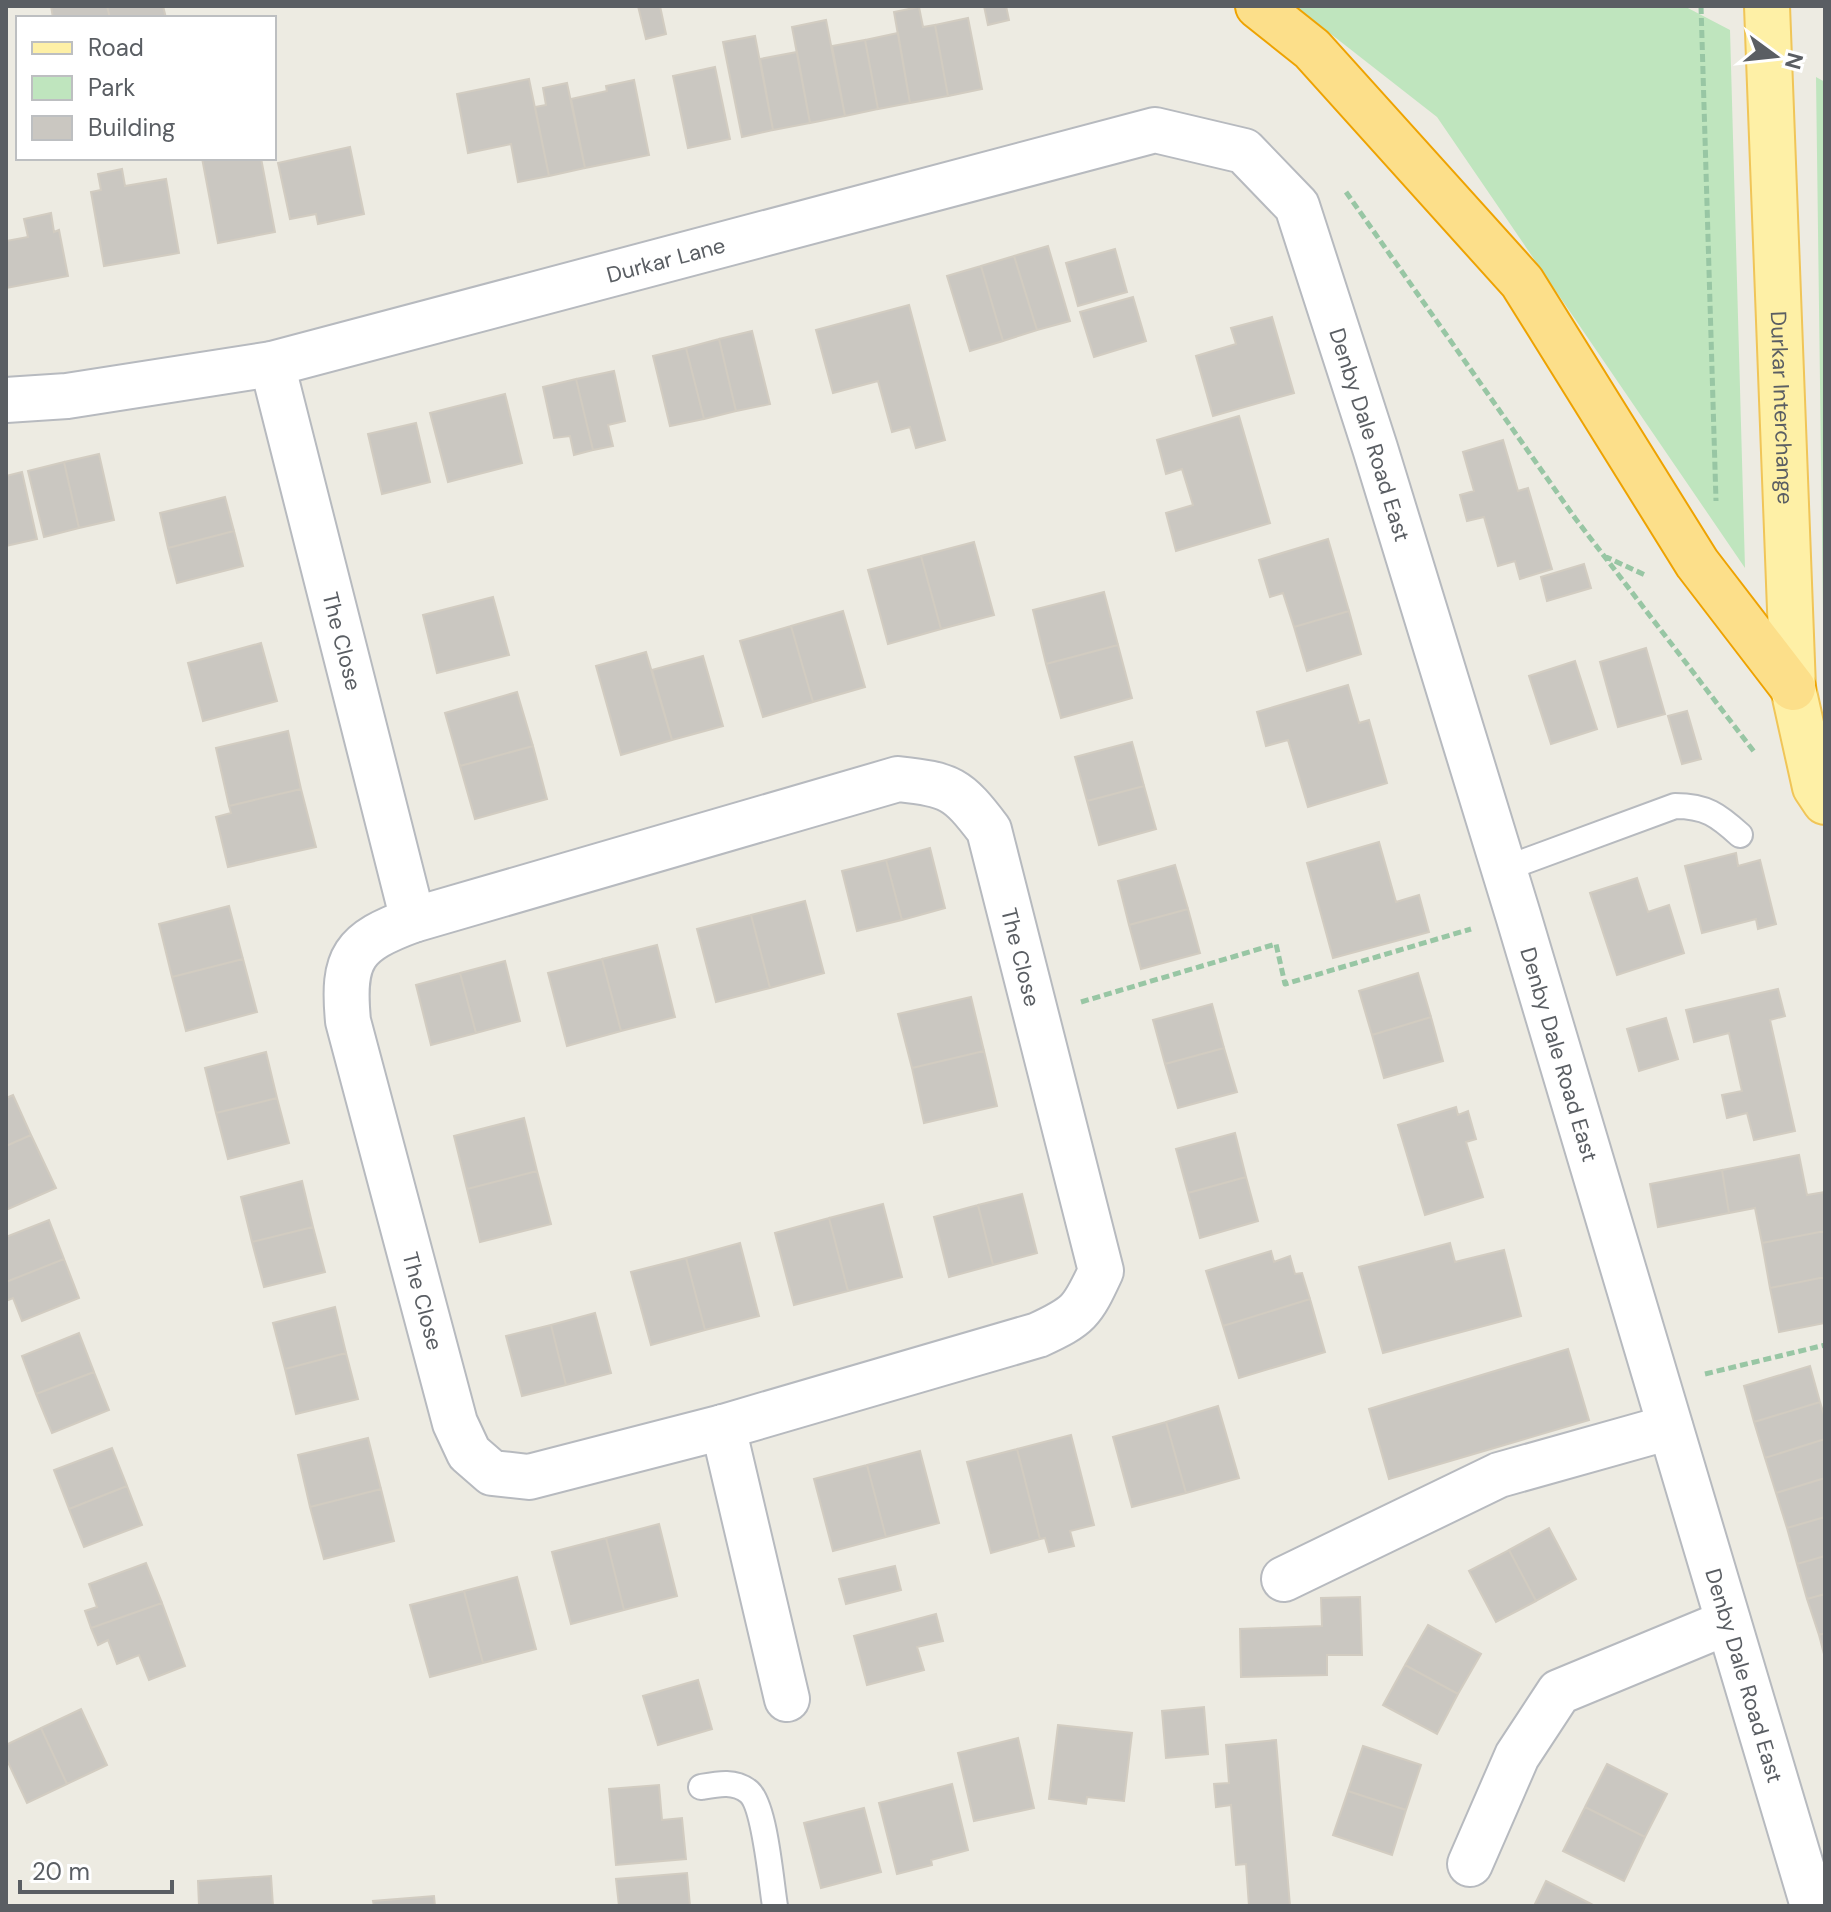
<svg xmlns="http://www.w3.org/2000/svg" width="1831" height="1912" viewBox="0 0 1831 1912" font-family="'DM Sans',sans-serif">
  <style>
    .green { fill: #bfe5be }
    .building { fill: #cac7c1; stroke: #d2ccc1; stroke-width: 2 }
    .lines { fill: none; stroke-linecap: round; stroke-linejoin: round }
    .service-casing { stroke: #b7babf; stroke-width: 28 }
    .minor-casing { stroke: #b7babf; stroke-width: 48 }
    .tertiary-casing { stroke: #b7babf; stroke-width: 48 }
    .primary-casing { stroke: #f0c558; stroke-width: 48 }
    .motorway-casing { stroke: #eea302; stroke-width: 48 }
    .path { stroke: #98c6a4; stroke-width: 5; stroke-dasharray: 8 4; stroke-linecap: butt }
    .service { stroke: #fff; stroke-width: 24 }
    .minor { stroke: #fff; stroke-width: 44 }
    .tertiary { stroke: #fff; stroke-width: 44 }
    .primary { stroke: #fef0a6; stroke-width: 44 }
    .motorway { stroke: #fcdf8a; stroke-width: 44 }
    .labels { text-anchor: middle; stroke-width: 7; stroke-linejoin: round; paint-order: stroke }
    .street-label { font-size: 22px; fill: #5a5e63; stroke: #fff }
  </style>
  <rect width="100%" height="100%" fill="#edebe2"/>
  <path class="green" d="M1295 6H1684L1730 30 1745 568 1437 117Z
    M1816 77 1825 82V628L1823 613Z"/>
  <path class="building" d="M51 6H107L110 18H53Z
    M107 6H163L166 18H110Z
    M638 6H660L666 34 646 39Z
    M984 6H1006L1009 20 988 25Z
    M919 7 923 27 935 25 948 96 910 103 894 12Z
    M968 18 982 89 948 96 935 25Z
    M826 20 845 116 810 123 792 27Z
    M898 33 910 103 878 109 865 40Z
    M755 36 773 130 742 137 723 42Z
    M865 40 878 109 845 116 832 46Z
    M797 52 810 123 773 130 760 59Z
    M715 67 730 139 688 148 673 76Z
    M529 79 549 176 518 182 511 144 468 153 457 94Z
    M634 80 649 155 585 168 571 99 607 91 606 86Z
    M567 83 585 168 549 176 535 107 546 105 543 88Z
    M350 147 364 214 318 224 316 214 290 219 278 163Z
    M202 158H261L275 232 218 243Z
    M122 169 125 186 166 179 179 253 104 266 91 192 101 190 98 174Z
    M51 213 54 232 59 230 68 276 6 288V241L28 237 24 219Z
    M1048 246 1070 321 1037 330 1014 256Z
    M1115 249 1127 292 1078 306 1066 263Z
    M1014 256 1037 330 1003 341 981 266Z
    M981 266 1003 341 970 351 947 276Z
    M1133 297 1146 341 1094 357 1080 312Z
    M909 305 945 440 916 448 910 427 892 432 878 381 833 393 816 330Z
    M1272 317 1294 393 1213 416 1196 356 1236 344 1231 328Z
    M752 331 770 404 736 411 719 339Z
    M719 339 736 411 704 419 686 348Z
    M686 348 704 419 670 426 653 356Z
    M614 371 625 421 608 425 613 446 593 450 576 379Z
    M576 379 593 450 574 455 570 436 554 438 543 387Z
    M505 394 522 463 448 482 430 413Z
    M1239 416 1270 523 1176 551 1166 513 1193 505 1182 469 1166 474 1157 440Z
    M416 423 430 482 382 494 368 434Z
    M1503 440 1518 491 1528 488 1552 569 1520 579 1515 561 1498 566 1484 517 1467 521 1460 495 1474 491 1463 452Z
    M99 454 114 520 79 528 64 462Z
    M64 462 79 528 44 537 28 471Z
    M22 472 37 539 6 546V476Z
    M225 497 234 531 168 548 160 513Z
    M234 531 243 566 177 583 168 548Z
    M1328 539 1349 611 1294 627 1283 593 1270 597 1259 560Z
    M974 542 994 615 941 629 921 556Z
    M921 556 941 629 888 644 868 570Z
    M1584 564 1591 588 1547 601 1541 577Z
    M1104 592 1118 645 1046 664 1033 610Z
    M493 597 509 655 437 673 423 615Z
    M843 611 865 687 813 702 791 626Z
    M1349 611 1361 654 1307 671 1294 627Z
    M791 626 813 702 763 717 740 641Z
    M261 643 277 701 203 721 188 663Z
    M1118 645 1132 698 1061 718 1046 664Z
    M1646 648 1665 714 1618 727 1600 662Z
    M646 652 672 740 621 755 596 666Z
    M703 656 723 726 672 740 652 670Z
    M1575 661 1597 729 1551 744 1529 676Z
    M1348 685 1359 723 1369 720 1387 783 1308 807 1288 740 1266 746 1257 712Z
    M517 692 533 746 460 766 445 713Z
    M1687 711 1701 759 1682 764 1668 716Z
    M288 731 301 789 229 806 216 748Z
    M1132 742 1144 786 1087 801 1075 757Z
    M533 746 547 799 475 819 460 766Z
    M1144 786 1156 829 1099 845 1087 801Z
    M301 789 316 847 228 867 216 817 231 813 229 806Z
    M1379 842 1396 902 1419 895 1429 932 1333 958 1307 863Z
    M930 848 945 908 902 920 886 860Z
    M1736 853 1738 866 1760 860 1776 924 1758 929 1756 919 1702 933 1685 866Z
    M886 860 902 920 857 931 842 871Z
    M1175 865 1188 909 1129 925 1118 881Z
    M1637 878 1648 912 1669 905 1684 953 1617 975 1590 893Z
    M805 901 824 973 770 988 751 915Z
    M229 906 243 959 172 977 159 924Z
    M1188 909 1200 953 1141 969 1129 925Z
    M751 915 770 988 716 1002 697 929Z
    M657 945 675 1017 621 1031 602 959Z
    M243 959 257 1012 186 1031 172 977Z
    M602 959 621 1031 567 1046 548 973Z
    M505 961 520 1021 476 1033 460 973Z
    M460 973 476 1033 431 1045 416 985Z
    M1418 973 1431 1017 1372 1035 1359 991Z
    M1778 989 1785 1016 1770 1020 1795 1131 1754 1140 1747 1113 1727 1118 1722 1095 1742 1091 1729 1033 1694 1042 1686 1010Z
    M971 997 984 1051 912 1068 898 1014Z
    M1212 1004 1224 1048 1165 1064 1153 1020Z
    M1431 1017 1443 1061 1384 1078 1372 1035Z
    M1666 1018 1678 1059 1639 1071 1627 1029Z
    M1224 1048 1237 1092 1178 1108 1165 1064Z
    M984 1051 997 1106 924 1123 912 1068Z
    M266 1052 277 1098 216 1113 205 1068Z
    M13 1095 31 1135 6 1146V1098Z
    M277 1098 289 1143 228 1159 216 1113Z
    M1456 1107 1458 1115 1468 1111 1476 1139 1466 1142 1483 1197 1425 1215 1398 1125Z
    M524 1118 537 1171 467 1189 454 1136Z
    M1235 1133 1246 1177 1188 1193 1176 1149Z
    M31 1135 56 1188 6 1210V1146Z
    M1799 1155 1807 1195 1825 1192V1231L1762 1243 1755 1208 1729 1213 1722 1170Z
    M1722 1170 1729 1213 1658 1227 1650 1184Z
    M537 1171 551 1224 480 1242 467 1189Z
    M1246 1177 1258 1221 1200 1238 1188 1193Z
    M302 1181 313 1227 252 1242 241 1197Z
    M1022 1194 1037 1253 993 1265 978 1205Z
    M883 1204 902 1277 848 1291 829 1218Z
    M978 1205 993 1265 949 1277 934 1217Z
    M829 1218 848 1291 794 1305 775 1233Z
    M49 1220 64 1259 6 1282V1237Z
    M313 1227 325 1272 264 1287 252 1242Z
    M1825 1231V1277L1770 1288 1762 1243Z
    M740 1243 759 1316 705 1330 686 1258Z
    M1450 1243 1455 1262 1504 1250 1521 1316 1383 1353 1359 1267Z
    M1271 1251 1274 1262 1290 1256 1295 1274 1302 1273 1310 1299 1223 1326 1206 1271Z
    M686 1258 705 1330 651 1345 631 1272Z
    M64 1259 79 1298 22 1321 13 1298 6 1301V1282Z
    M1825 1277V1323L1779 1332 1770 1288Z
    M1310 1299 1325 1352 1239 1378 1223 1326Z
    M335 1307 346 1353 285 1369 273 1323Z
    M595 1313 611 1373 566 1385 551 1325Z
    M551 1325 566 1385 522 1396 506 1336Z
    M79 1333 94 1372 36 1394 22 1356Z
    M1568 1349 1589 1420 1389 1479 1369 1409Z
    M346 1353 358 1399 296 1414 285 1369Z
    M1810 1366 1820 1402 1754 1422 1744 1386Z
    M94 1372 109 1410 52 1433 36 1394Z
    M1820 1402 1825 1418V1439L1765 1458 1754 1422Z
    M1218 1406 1239 1478 1186 1493 1166 1422Z
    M1166 1422 1186 1493 1132 1507 1113 1437Z
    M1071 1435 1094 1525 1070 1531 1074 1546 1049 1552 1045 1538 1040 1539 1017 1449Z
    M368 1438 381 1489 310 1507 298 1455Z
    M1825 1439V1478L1776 1493 1765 1458Z
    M112 1448 127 1486 69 1509 54 1470Z
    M1017 1449 1040 1539 991 1553 967 1462Z
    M920 1451 939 1523 886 1537 867 1465Z
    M867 1465 886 1537 833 1551 814 1479Z
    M1825 1478V1517L1787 1528 1776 1493Z
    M127 1486 142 1525 84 1547 69 1509Z
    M381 1489 394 1541 324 1559 310 1507Z
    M1825 1517V1556L1797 1564 1787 1528Z
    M659 1524 677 1596 624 1610 606 1538Z
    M1549 1528 1576 1579 1536 1601 1509 1550Z
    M606 1538 624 1610 571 1624 552 1552Z
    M1509 1550 1536 1601 1496 1622 1469 1571Z
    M1825 1556V1594L1807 1599 1797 1564Z
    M146 1563 162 1603 91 1628 85 1611 97 1607 89 1584Z
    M895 1566 901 1590 846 1604 839 1579Z
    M517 1577 536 1649 483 1663 464 1591Z
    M464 1591 483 1663 430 1677 410 1605Z
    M1825 1594V1633L1819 1635 1807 1599Z
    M1360 1597 1362 1655H1327V1675L1241 1677 1240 1629 1322 1626 1321 1598Z
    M162 1603 185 1666 149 1680 139 1655 117 1664 108 1640 98 1645 91 1628Z
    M936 1614 943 1641 917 1647 924 1670 867 1685 854 1636Z
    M1428 1625 1481 1654 1458 1694 1405 1665Z
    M1825 1633V1658L1819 1635Z
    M1405 1665 1458 1694 1437 1734 1383 1705Z
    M698 1680 712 1729 658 1745 643 1696Z
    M1204 1707 1208 1754 1166 1758 1162 1711Z
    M81 1709 107 1765 67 1784 41 1728Z
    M1058 1725 1132 1733 1124 1801 1087 1797 1086 1804 1049 1799Z
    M41 1728 67 1784 27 1803 6 1758V1745Z
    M1018 1738 1034 1808 974 1821 958 1753Z
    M1276 1740 1290 1906H1249L1246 1864 1236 1865 1231 1805 1216 1807 1214 1784 1229 1783 1226 1745Z
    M1363 1746 1421 1765 1406 1810 1348 1791Z
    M1607 1764 1667 1794 1645 1837 1585 1807Z
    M952 1784 968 1850 931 1860 932 1865 897 1874 879 1803Z
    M659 1785 662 1820 682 1818 686 1859 616 1865 609 1789Z
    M1348 1791 1406 1810 1392 1855 1333 1835Z
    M1585 1807 1645 1837 1624 1881 1563 1851Z
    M864 1808 881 1872 821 1888 804 1823Z
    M687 1873 690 1906H619L616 1879Z
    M271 1876 273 1906H199L198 1881Z
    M1546 1881 1595 1906H1534Z
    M434 1896 435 1906H374L373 1901Z"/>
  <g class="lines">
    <g class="service-casing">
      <path id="service" d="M1504 869 1675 806C1706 806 1718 815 1740 835
        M701 1787C717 1784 735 1780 749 1792 765 1806 771 1882 775 1906"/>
    </g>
    <g class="minor-casing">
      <g id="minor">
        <path id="s1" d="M272 364 413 920"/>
        <path d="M898 779C951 785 957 788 989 830L1101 1271C1082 1312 1079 1316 1038 1335L723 1427 529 1477 492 1473 469 1453 455 1423 348 1021C342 957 353 942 413 920Z"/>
        <path d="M723 1427 787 1699"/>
        <path d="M1284 1579 1499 1475 1670 1427"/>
        <path d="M1470 1864 1517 1756 1559 1692 1728 1622"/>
      </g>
    </g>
    <g class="tertiary-casing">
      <g id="tertiary">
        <path id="s2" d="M6 400 67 396 272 364 1155 130 1244 151 1297 206 1375 448 1518 915 1813 1906"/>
      </g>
    </g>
    <g class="primary-casing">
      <g id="primary">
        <path id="s3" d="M1767 6 1793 688 1815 787 1825 802"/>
      </g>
    </g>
    <g class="motorway-casing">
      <path id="motorway" d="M1258 6 1312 49 1522 282 1697 563 1793 688"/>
    </g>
    <path class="path" d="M1701 6 1716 501
      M1346 192 1575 518 1755 753
      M1604 556 1645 575
      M1081 1002 1276 944 1285 984 1471 929
      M1705 1374 1825 1345"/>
    <use href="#service" class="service"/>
    <use href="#minor" class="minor"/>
    <use href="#tertiary" class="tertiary"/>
    <use href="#primary" class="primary"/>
    <use href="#motorway" class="motorway"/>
  </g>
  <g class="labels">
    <g class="street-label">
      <text dy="8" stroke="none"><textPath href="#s2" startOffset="676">Durkar Lane</textPath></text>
      <text dy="8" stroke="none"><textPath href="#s3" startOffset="402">Durkar Interchange</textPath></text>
      <text dy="8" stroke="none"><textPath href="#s2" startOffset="1590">Denby Dale Road East</textPath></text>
      <text dy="8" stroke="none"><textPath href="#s1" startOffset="286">The Close</textPath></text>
      <text transform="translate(1021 957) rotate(76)" y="8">The Close</text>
      <text dy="8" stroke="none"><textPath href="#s2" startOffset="2238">Denby Dale Road East</textPath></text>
      <text transform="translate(423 1301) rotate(75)" y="8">The Close</text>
      <text dy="8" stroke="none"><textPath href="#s2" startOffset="2886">Denby Dale Road East</textPath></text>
    </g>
  </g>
  <rect width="1831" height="1912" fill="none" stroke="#5a5e63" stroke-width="16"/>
  <rect x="16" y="16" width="260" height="144" fill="#ffffff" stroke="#bdbfc1" stroke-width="2"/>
  <rect x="32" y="42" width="40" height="12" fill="#fef0a6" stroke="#bdbfc1" stroke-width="2"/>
  <text x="88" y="56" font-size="24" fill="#5a5e63">Road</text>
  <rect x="32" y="76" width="40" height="24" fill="#bfe5be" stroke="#bdbfc1" stroke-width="2"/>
  <text x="88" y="96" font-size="24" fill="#5a5e63">Park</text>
  <rect x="32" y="116" width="40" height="24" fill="#cac7c1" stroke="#bdbfc1" stroke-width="2"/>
  <text x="88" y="136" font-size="24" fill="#5a5e63">Building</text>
  <g transform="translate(1775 56) rotate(105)" stroke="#ffffff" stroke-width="6" paint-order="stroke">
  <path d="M0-6L14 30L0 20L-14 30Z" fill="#5a5e63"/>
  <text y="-12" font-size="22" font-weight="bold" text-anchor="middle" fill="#5a5e63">N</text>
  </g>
  <path d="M20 1880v12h152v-12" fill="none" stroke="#5a5e63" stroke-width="4"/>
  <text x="32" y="1880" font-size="24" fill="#5a5e63" stroke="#ffffff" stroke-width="6" paint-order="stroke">20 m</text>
</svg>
